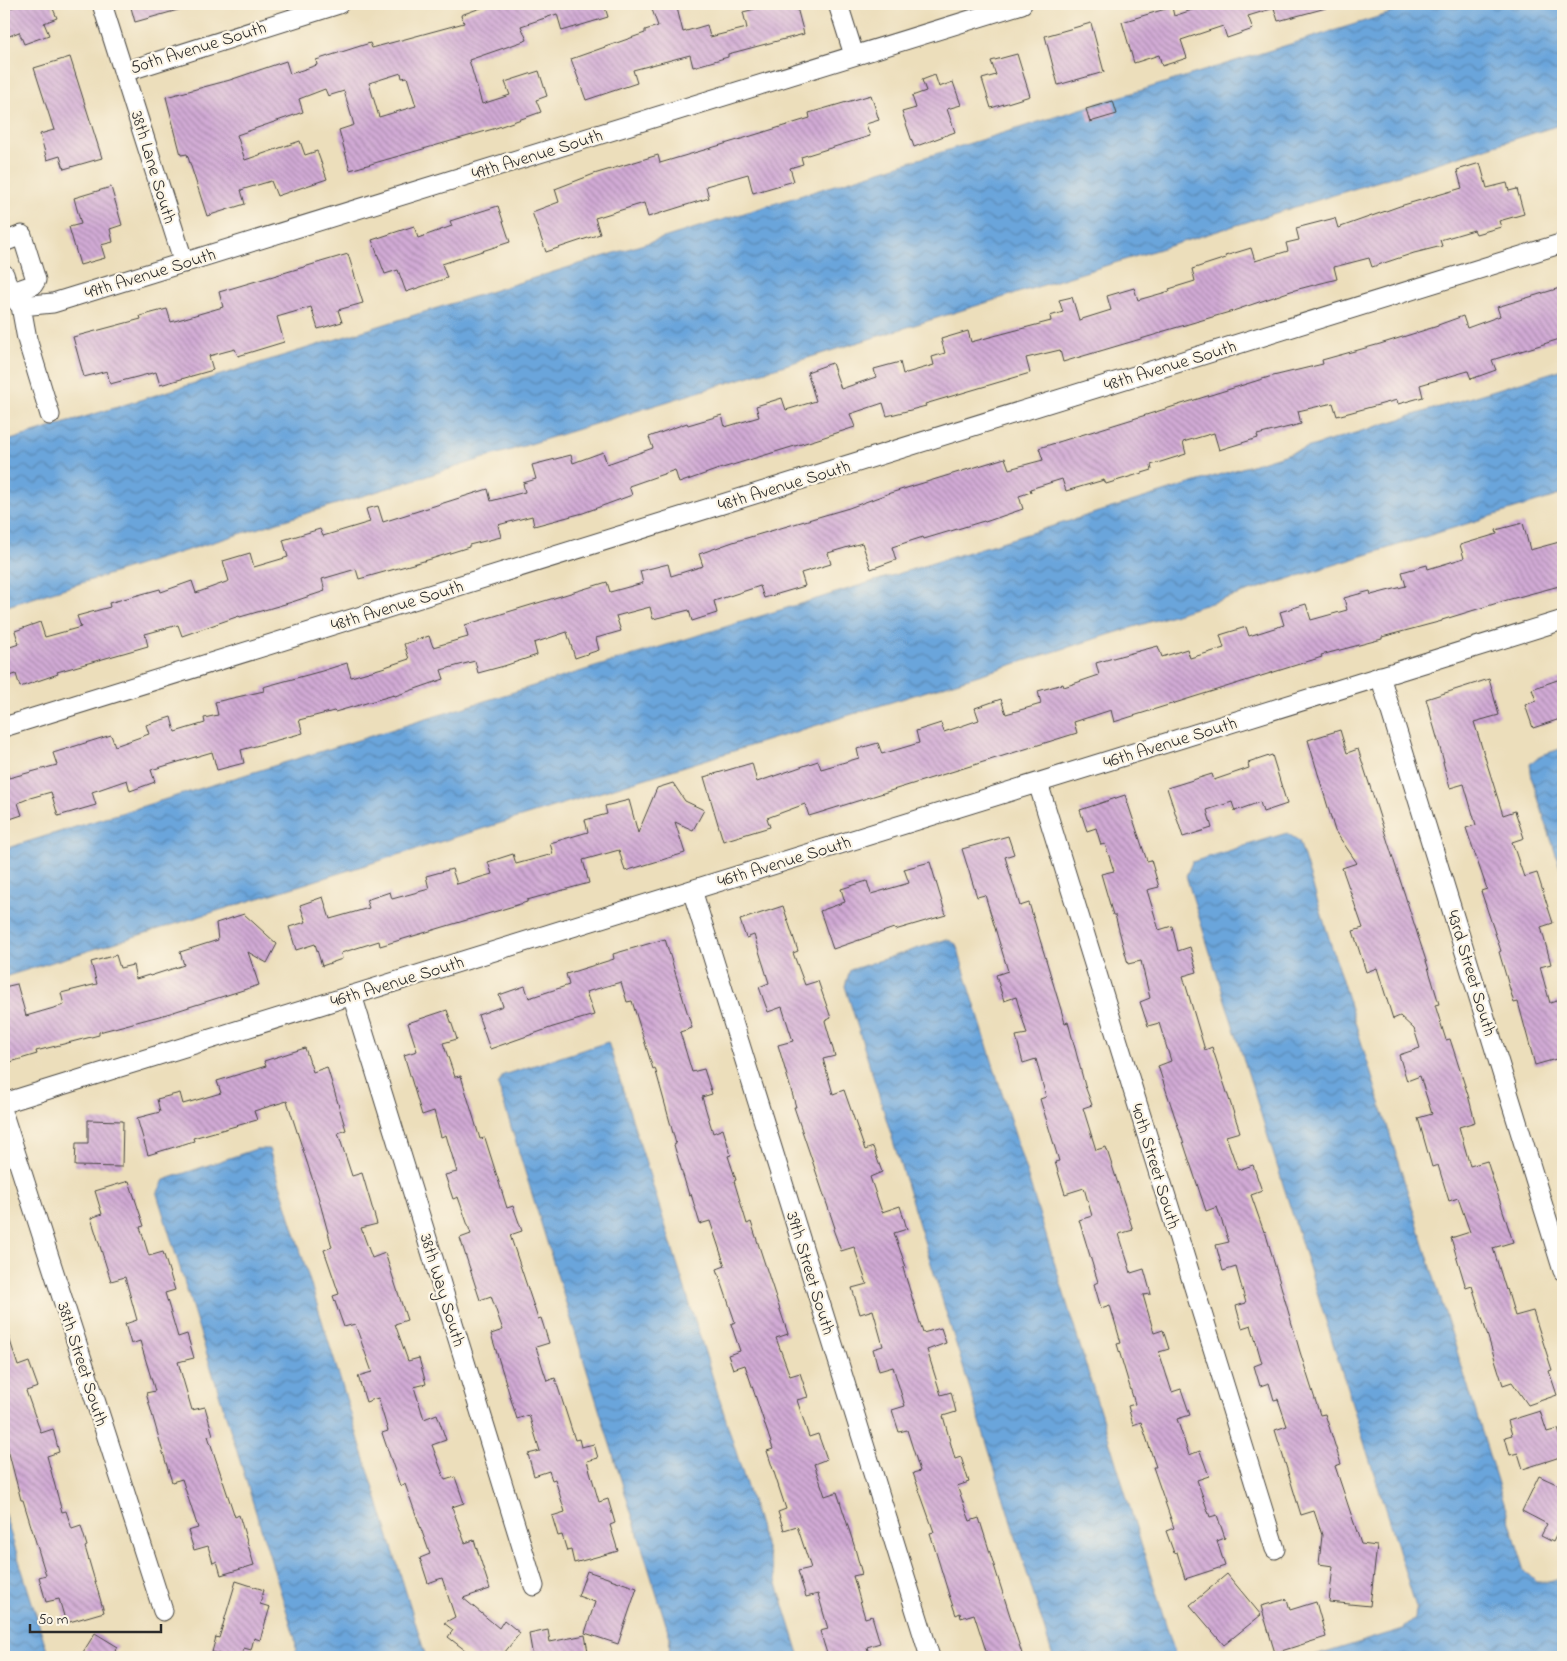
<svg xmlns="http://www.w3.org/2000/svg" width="1567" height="1661" viewBox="0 0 1567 1661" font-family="'Indie Flower',sans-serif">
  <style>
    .water { fill: url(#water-waves); stroke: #4b6883 }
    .building { fill: url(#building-back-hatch); fill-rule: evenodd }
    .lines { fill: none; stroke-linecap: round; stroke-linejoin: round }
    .minor-casing { stroke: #484641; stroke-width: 21 }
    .minor { stroke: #fff; stroke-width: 19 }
    .labels { text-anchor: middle; stroke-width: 4.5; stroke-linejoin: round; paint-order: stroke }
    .street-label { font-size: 18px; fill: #2b2b2b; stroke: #fcf5e5 }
  </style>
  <defs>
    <pattern id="water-waves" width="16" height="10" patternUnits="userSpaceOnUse" patternTransform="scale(1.25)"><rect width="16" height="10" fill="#6ba5db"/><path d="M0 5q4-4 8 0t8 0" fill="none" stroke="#5887b2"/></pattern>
    <pattern id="building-back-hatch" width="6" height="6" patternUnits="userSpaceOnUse" patternTransform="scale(1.25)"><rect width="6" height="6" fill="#d1aad5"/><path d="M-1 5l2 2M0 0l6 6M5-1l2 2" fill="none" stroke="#aa8bad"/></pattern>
  </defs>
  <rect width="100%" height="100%" fill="#fcf5e5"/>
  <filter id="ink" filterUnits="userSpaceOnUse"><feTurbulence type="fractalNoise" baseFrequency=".02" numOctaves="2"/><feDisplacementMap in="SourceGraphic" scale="10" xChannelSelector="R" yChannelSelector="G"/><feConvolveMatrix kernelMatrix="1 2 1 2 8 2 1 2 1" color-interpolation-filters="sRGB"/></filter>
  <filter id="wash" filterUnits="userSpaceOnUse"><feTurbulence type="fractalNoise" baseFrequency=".0096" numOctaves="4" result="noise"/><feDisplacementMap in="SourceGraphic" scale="20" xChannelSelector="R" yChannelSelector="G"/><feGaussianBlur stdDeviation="1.12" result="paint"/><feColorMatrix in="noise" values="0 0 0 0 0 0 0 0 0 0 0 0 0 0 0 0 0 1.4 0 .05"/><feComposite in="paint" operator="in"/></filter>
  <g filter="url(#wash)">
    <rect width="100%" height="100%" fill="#ecdebb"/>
    <path class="water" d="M1420 4H1563V124L4 607V442Z
      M1563 369V494L4 977V849Z
      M1563 748V877L1532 779 1530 764 1539 756Z
      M1287 833 1299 841 1525 1571 1536 1582H1549L1563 1578V1657H1312L1403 1629 1415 1619 1416 1607 1186 876 1192 862Z
      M947 939 956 944 1176 1657H1053L845 986 850 970Z
      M608 1042 800 1657H669L670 1637 498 1085 503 1075Z
      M256 1149H269L426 1657H288L296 1650 295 1638 157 1194 164 1180Z
      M4 1512 49 1657H4Z"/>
    <g id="blocks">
      <path class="building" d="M22 4H51L57 18 44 23 49 35 24 44 19 32 7 37 4 29V10Z
        M130 4H185V8L135 22Z
        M492 4H604L608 17 562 31 557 14 521 26 527 40 469 60 482 104 510 95 505 82 539 71 547 96 536 100 541 112 493 129 350 170 339 130 354 125 344 91 328 96 325 89 299 99 303 112 237 135 245 160 300 141 305 155 317 151 327 179 277 196 271 181 241 190 245 204 207 216 187 154 181 155 166 97 230 80 286 61 290 74 317 65 316 60 370 43 372 48 464 23 461 15ZM401 73 402 78 407 77 416 106 379 117 369 83Z
        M650 4H676L683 32 707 25 710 37 747 28 743 12 755 9 754 4H796L804 34 728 54V57L693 67 690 55 633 70 637 83 586 100 571 59 645 33V30L658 26Z
        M1210 4H1325L1326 8 1278 21 1274 8 1248 16 1253 29 1227 38 1223 26 1181 40 1187 58 1162 66 1159 55 1134 63 1122 22 1172 7 1174 16Z
        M1091 23 1104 72 1058 85 1045 36Z
        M1017 54 1030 96 991 108 982 79 996 75 991 61Z
        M70 57 102 158 64 169 60 156 47 160 40 134 54 130 34 68Z
        M935 75 939 87 953 82 961 105 947 109 955 132 914 147 902 112 916 108 912 96 926 91 922 80Z
        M871 95 879 120 866 124 870 136 801 157 803 164 790 168 794 181 753 193 748 174 706 186 709 198 648 217 644 203 595 218 600 234 546 252 532 212 559 202 555 189 594 174 658 155 660 163 738 140 810 118 809 113Z
        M1113 101 1117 114 1090 122 1086 109Z
        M1480 163 1487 188 1507 183 1509 191 1517 189 1524 214 1499 221 1501 227 1476 234 1474 230 1440 240 1442 246 1414 253 1372 267 1369 258 1334 267 1337 279 1291 291 1233 311 1161 332V333L1063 362 1060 350 1026 358 1030 373 925 404 926 406 887 416 883 403 850 414 855 427 818 439 716 470 679 483 675 470 629 486 632 495 583 513 534 526 532 516 498 525 501 537 469 545V547L431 559 359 579 356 569 322 579 325 591 292 602 240 617 239 616 182 636 178 625 145 634 148 646 57 672 58 674 20 687 16 674 4 678V649L19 644 15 631 40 622 45 637 81 627 77 616 110 607 109 603 160 589 161 592 192 581 196 593 229 581 223 561 250 553 254 567 288 557 283 540 320 529 323 536 370 522 366 509 378 506 383 522 488 489 491 501 525 492 523 483 536 479 532 465 571 455 573 463 603 452 607 464 653 448 649 437 687 423 688 425 722 415 725 427 759 417 756 406 782 398 786 410 816 401 807 372 832 363 841 389 876 377 874 369 900 362 903 374 934 365 932 357 945 353 941 339 968 331 971 342 1051 321 1050 316 1063 312 1059 300 1072 297 1079 320 1111 310 1107 296 1134 288 1138 300 1170 291 1169 289 1195 281 1192 269 1226 258 1225 256 1251 248 1255 261 1288 251 1286 243 1299 240 1296 228 1335 218 1338 228 1400 206 1462 188 1457 170Z
        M111 187 122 225 110 229 113 242 101 245 105 258 80 265 69 227 81 224 74 198Z
        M498 206 510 242 442 264 447 278 406 292 398 270 385 274 372 240 414 226 418 238 452 226 450 221Z
        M348 254 363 303 338 310 342 322 318 329 311 307 277 317 284 342 238 356 235 349 209 356 213 370 160 385 156 372 110 384 107 371 84 377 73 337 141 319 140 316 167 309 171 322 223 307 219 292Z
        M1563 287V338L1492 360 1496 370 1471 379 1468 371 1420 385 1423 397 1398 404 1397 400 1337 416 1333 403 1298 411 1301 424 1257 435 1258 438 1219 450 1214 433 1183 442 1186 454 1151 465 1152 470 1106 484 1104 480 1066 491 1062 479 1030 489 1031 492 1019 496 1023 509 985 522 984 521 924 539 923 537 892 547 896 560 871 569 862 543 828 553 831 564 801 573 805 586 764 598 760 586 714 601 717 613 692 621 689 610 653 619 650 607 616 616 621 631 596 638 599 650 575 658 567 632 534 643 537 655 504 666 478 673 475 661 441 670 444 679 395 696 394 695 335 712 334 711 299 720 303 733 241 750 244 763 217 770 212 752 151 770 155 782 130 791 127 780 92 792 96 805 58 816 51 792 30 798 18 803 22 815 4 821V769H6L9 778 57 765 53 753 111 735 115 746 149 734 146 725 171 717 175 732 205 723 204 718 218 715 215 702 264 691 263 687 322 671 347 663 351 677 382 668 409 659 404 644 429 636 433 647 468 637 465 625 607 582 610 592 643 583 640 571 668 564 671 576 703 566 699 554 733 542 849 508 887 494 1005 458 1009 469 1043 460 1039 448 1269 377 1323 364 1322 360 1380 344 1438 326V325L1463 316 1467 328 1500 316 1497 307Z
        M1523 523 1530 550 1563 541V585L1507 600 1442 620V621L1382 637V639L1321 655 1322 657 1114 722 1111 710 1074 722 1077 733 809 816 805 804 767 818 770 827 723 841 704 777 752 763 757 782 818 761 821 769 859 758 857 749 878 743 882 754 919 743 916 731 941 723 944 732 979 720 975 708 1001 699 1006 714 1041 704 1038 691 1063 684 1064 687 1099 675 1096 663 1120 656 1158 646 1162 657 1187 649 1190 658 1224 648 1220 635 1246 627 1249 636 1284 625 1280 612 1306 604 1311 620 1347 610 1344 598 1370 591 1371 595 1406 586 1402 572 1427 565 1428 569 1464 558 1460 545 1497 534 1496 530Z
        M1563 678V718L1533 728 1525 705 1536 701 1532 689Z
        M1489 679 1499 715 1474 722 1503 815 1515 811 1524 838 1512 842 1524 877 1537 873 1553 923 1541 927 1551 964 1540 967 1550 1003 1563 999V1057L1535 1065 1518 1002 1514 1003 1499 952 1501 951 1481 891 1487 889 1466 828 1476 825 1464 784 1450 788 1443 762H1444L1426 699Z
        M1340 730 1347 753 1358 749 1428 967 1439 1004 1435 1005 1446 1040 1450 1039 1468 1095 1475 1122 1459 1127 1470 1166 1487 1161 1513 1242 1493 1248 1506 1290 1507 1289 1515 1316 1533 1311 1552 1370 1549 1371 1557 1395 1528 1405 1512 1382 1503 1385 1472 1286 1466 1288 1451 1238 1470 1232 1458 1198 1449 1201 1438 1165 1432 1167 1418 1118 1432 1114 1420 1076 1407 1081 1399 1055 1420 1048 1414 1029 1400 1016 1393 1019 1377 968 1366 972 1353 931 1363 928 1342 868 1357 863 1335 831 1308 740Z
        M1272 755 1287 804 1263 812 1260 802 1235 811 1232 802 1207 810 1212 828 1183 837 1167 788 1212 774 1214 780 1249 768 1248 763Z
        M673 783 685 801 704 810 693 830 675 822 685 853 625 871 619 850 583 860 589 883 527 900V902L380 946 379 941 341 953 342 959 322 966 315 944 296 950 289 927 306 922 300 905 323 897 330 919 369 908 366 900 390 892 392 899 429 889 426 876 452 869 457 884 492 874 488 862 513 854 516 864 553 854 550 843 588 832 585 820 607 814 605 806 629 800 638 833 657 788Z
        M1125 795 1147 861 1151 860 1159 887 1147 890 1159 930 1172 926 1178 951 1190 947 1197 972 1183 976 1205 1050 1212 1047 1240 1132 1226 1136 1238 1170 1253 1165 1262 1191 1251 1195 1264 1232 1265 1231 1300 1352 1320 1415 1325 1414 1341 1464 1335 1466 1361 1544 1377 1546 1370 1606 1329 1602 1333 1566 1319 1564 1322 1535 1314 1511 1301 1515 1275 1430 1287 1426 1278 1399 1274 1400 1269 1383 1260 1386 1254 1366 1262 1363 1251 1325 1242 1328 1236 1306 1246 1303 1236 1267 1223 1271 1216 1245 1229 1242 1217 1207 1206 1211 1158 1066 1171 1061 1159 1023 1148 1026 1140 1002 1150 998 1141 961 1128 964 1115 915H1113L1101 874 1114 871 1105 844 1101 845 1096 828 1087 831 1080 810Z
        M1008 836 1014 854 1005 857 1020 906 1029 903 1065 1023 1068 1022 1085 1086 1092 1105 1083 1108 1096 1150 1106 1147 1133 1230 1119 1234 1131 1273 1144 1269 1151 1294 1143 1295 1154 1333 1163 1330 1169 1349 1159 1352 1172 1392 1181 1389 1190 1415 1177 1419 1189 1455 1200 1451 1209 1476 1197 1480 1210 1517 1217 1515 1225 1538 1217 1541 1225 1566 1185 1579 1177 1552 1174 1553 1166 1531 1174 1528 1153 1467H1156L1141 1422 1133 1425 1128 1406 1135 1404 1117 1344 1121 1343 1110 1305 1101 1308 1094 1284 1098 1282 1079 1220 1092 1216 1084 1188 1065 1194 1055 1162 1059 1161 1040 1099 1046 1097 1036 1059 1023 1063 1016 1036 1027 1034 1016 997 1004 1001 996 975 1008 971 985 895 977 897 962 849Z
        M930 862 946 915 895 930 894 928 833 949 820 911 845 902 841 889 867 881 871 894 909 883 904 869Z
        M783 906 798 951 793 953 805 985 818 981 831 1018 825 1021 835 1056 823 1059 833 1094 844 1090 865 1150 873 1147 882 1172 870 1177 882 1212 900 1206 907 1229 894 1233 906 1267 903 1268 923 1333 941 1328 946 1343 927 1350 941 1395 951 1392 956 1412 943 1416 955 1459 961 1457 969 1482 957 1486 970 1521 979 1518 1023 1657H988L974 1614 961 1618 960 1613 956 1615 949 1595 930 1533 934 1532 913 1473 920 1471 907 1430 899 1432 892 1410 905 1406 893 1367 879 1371 873 1349 883 1346 873 1310 860 1314 852 1288 867 1284 854 1247 841 1251 833 1229 835 1228 794 1107H796L778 1045 793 1041 782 1007 768 1012 759 987 769 983 754 935 746 938 740 920Z
        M244 914 277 944 267 963 248 952 259 985 167 1014 99 1032V1035L36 1051 37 1054 4 1064V987L17 984 26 1016 64 1005 61 993 97 984 91 962 116 955 120 968 133 965 136 979 149 975 150 976 184 965 180 952 218 940 216 923Z
        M665 939 692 1028 680 1032 692 1072 704 1069 712 1094 702 1097 713 1133 723 1129 731 1155 728 1156 736 1180 734 1181 747 1224 751 1222 788 1334 776 1338 790 1376 800 1373 808 1397 797 1400 809 1437 818 1434 827 1459 814 1464 825 1496 837 1492 854 1545 862 1574 853 1576 865 1618 872 1616 880 1643 867 1647 870 1657H828L820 1631 828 1629 818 1594 806 1597 798 1571 811 1568 797 1526 784 1530 778 1512 786 1509 767 1451 773 1449 745 1365 733 1369 728 1355 740 1351 731 1324 735 1322 717 1269 725 1266 710 1221 700 1224 691 1194 689 1195 674 1145 676 1144 655 1068 653 1069 632 1001 627 1002 621 982 586 992 594 1015 553 1027 490 1049 478 1015 503 1006 499 995 525 986 529 998 569 985 566 974 614 959 613 954Z
        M447 1010 457 1039 443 1043 455 1077 461 1076 480 1139 485 1138 507 1208 513 1206 522 1231 510 1235 538 1319 541 1318 549 1343 536 1347 547 1381 555 1378 575 1440 579 1439 581 1447 594 1444 598 1458 587 1461 599 1502 608 1499 615 1523 610 1525 618 1551 574 1563 571 1550 567 1551 562 1535 558 1536 552 1516 565 1512 555 1479 552 1480 549 1471 534 1476 528 1454 540 1451 529 1415 517 1419 491 1334 503 1330 491 1296 480 1300 460 1238 471 1234 458 1197 453 1199 445 1175 457 1172 446 1135 441 1137 434 1111 422 1115 404 1055 417 1051 408 1023Z
        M305 1048 313 1072 327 1067 346 1130 338 1133 352 1176 362 1173 377 1224 361 1228 372 1258 385 1253 407 1320 395 1324 408 1361 419 1358 426 1384 414 1387 424 1419 437 1414 446 1440 432 1445 445 1480 455 1477 464 1503 452 1507 465 1543 474 1540 490 1589 463 1598 499 1628 504 1620 520 1633 501 1657H474L448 1637 453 1630 444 1623 455 1617 442 1578 428 1583 420 1558 430 1554 405 1484 400 1486 382 1433 388 1431 378 1398 366 1402 358 1376 372 1372 355 1324 344 1327 333 1296 339 1294 324 1250 332 1247 318 1196 287 1101 254 1111 257 1120 193 1138 194 1141 148 1155 137 1118 160 1112 157 1099 180 1093 183 1104 221 1093 217 1081 266 1066 264 1061Z
        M88 1120 123 1121 122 1167 75 1166 76 1143H88Z
        M129 1181 144 1226 140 1227 149 1256 163 1252 175 1290 165 1293 178 1337 187 1334 194 1358 178 1362 192 1410 205 1407 213 1435 208 1436 235 1517 239 1515 254 1565 221 1575 217 1561 213 1563 208 1546 194 1550 188 1531 198 1528 182 1479 172 1482 166 1463 146 1393 155 1391 140 1341 131 1344 125 1324 137 1320 125 1277 111 1281 91 1218 102 1214 95 1191Z
        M4 1331H7L18 1366 29 1362 38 1387 26 1391 41 1433 53 1429 59 1452 47 1456 62 1512 66 1511 72 1529 81 1526 87 1546 85 1547 104 1612 66 1623 59 1599 46 1602 39 1577 46 1575 23 1500H21L4 1434Z
        M1540 1411 1547 1432 1558 1429 1563 1444V1456L1523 1469 1518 1453 1510 1455 1505 1437 1512 1435 1508 1421Z
        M1539 1476 1563 1487V1532L1559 1530 1553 1542 1541 1536 1547 1524 1522 1511Z
        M587 1571 637 1588 618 1644 585 1633 595 1602 578 1596Z
        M1227 1574 1261 1615 1224 1645 1190 1605Z
        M236 1581 264 1590 260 1604 270 1607 260 1640 254 1638 251 1650 244 1648 242 1655 236 1654 235 1657H228L212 1652 216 1637 219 1638Z
        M1287 1599 1290 1610 1316 1602 1326 1637 1275 1653 1261 1606Z
        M548 1630 550 1642 585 1635 589 1657H533L529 1634Z
        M95 1633 118 1647 111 1657H80Z"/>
    </g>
  </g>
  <g filter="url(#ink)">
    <use href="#blocks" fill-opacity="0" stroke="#484641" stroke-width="1"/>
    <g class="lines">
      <g class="minor-casing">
        <path id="minor" d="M102 4 184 263
          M838 4 854 55
          M124 72 339 4
          M4 242 22 235 36 280 33 285 4 295
          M4 274 10 294 21 306 27 339 50 415
          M21 306 53 303 1022 4
          M1380 676 1563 1271
          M4 727 1563 243
          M1038 783 1275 1549
          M692 890 930 1657
          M352 995 534 1586
          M4 1103 1563 620
          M4 1117 163 1611"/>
      </g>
      <use href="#minor" class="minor"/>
    </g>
  </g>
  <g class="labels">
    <g class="street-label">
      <text transform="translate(198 47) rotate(-17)" y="6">50th Avenue South</text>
      <text transform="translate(537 154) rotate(-17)" y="6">49th Avenue South</text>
      <text transform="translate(154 167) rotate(73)" y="6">38th Lane South</text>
      <text transform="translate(150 273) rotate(-17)" y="6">49th Avenue South</text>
      <text transform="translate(1170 365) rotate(-17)" y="6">48th Avenue South</text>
      <text transform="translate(784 485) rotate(-17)" y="6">48th Avenue South</text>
      <text transform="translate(397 605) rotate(-17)" y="6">48th Avenue South</text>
      <text transform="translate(1170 742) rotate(-17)" y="6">46th Avenue South</text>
      <text transform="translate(784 861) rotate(-17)" y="6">46th Avenue South</text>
      <text transform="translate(1472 973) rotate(73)" y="6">43rd Street South</text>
      <text transform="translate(397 981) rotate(-17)" y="6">46th Avenue South</text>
      <text transform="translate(1156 1166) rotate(73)" y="6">40th Street South</text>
      <text transform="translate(811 1273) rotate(73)" y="6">39th Street South</text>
      <text transform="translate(443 1290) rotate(73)" y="6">38th Way South</text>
      <text transform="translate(83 1364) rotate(72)" y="6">38th Street South</text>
    </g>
  </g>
  <rect width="1567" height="1661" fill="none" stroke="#fcf5e5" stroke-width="20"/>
  <path d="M30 1624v8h131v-8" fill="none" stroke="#2b2b2b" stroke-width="2.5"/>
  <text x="38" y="1624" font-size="15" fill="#2b2b2b" stroke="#fcf5e5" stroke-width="4" paint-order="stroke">50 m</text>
</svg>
